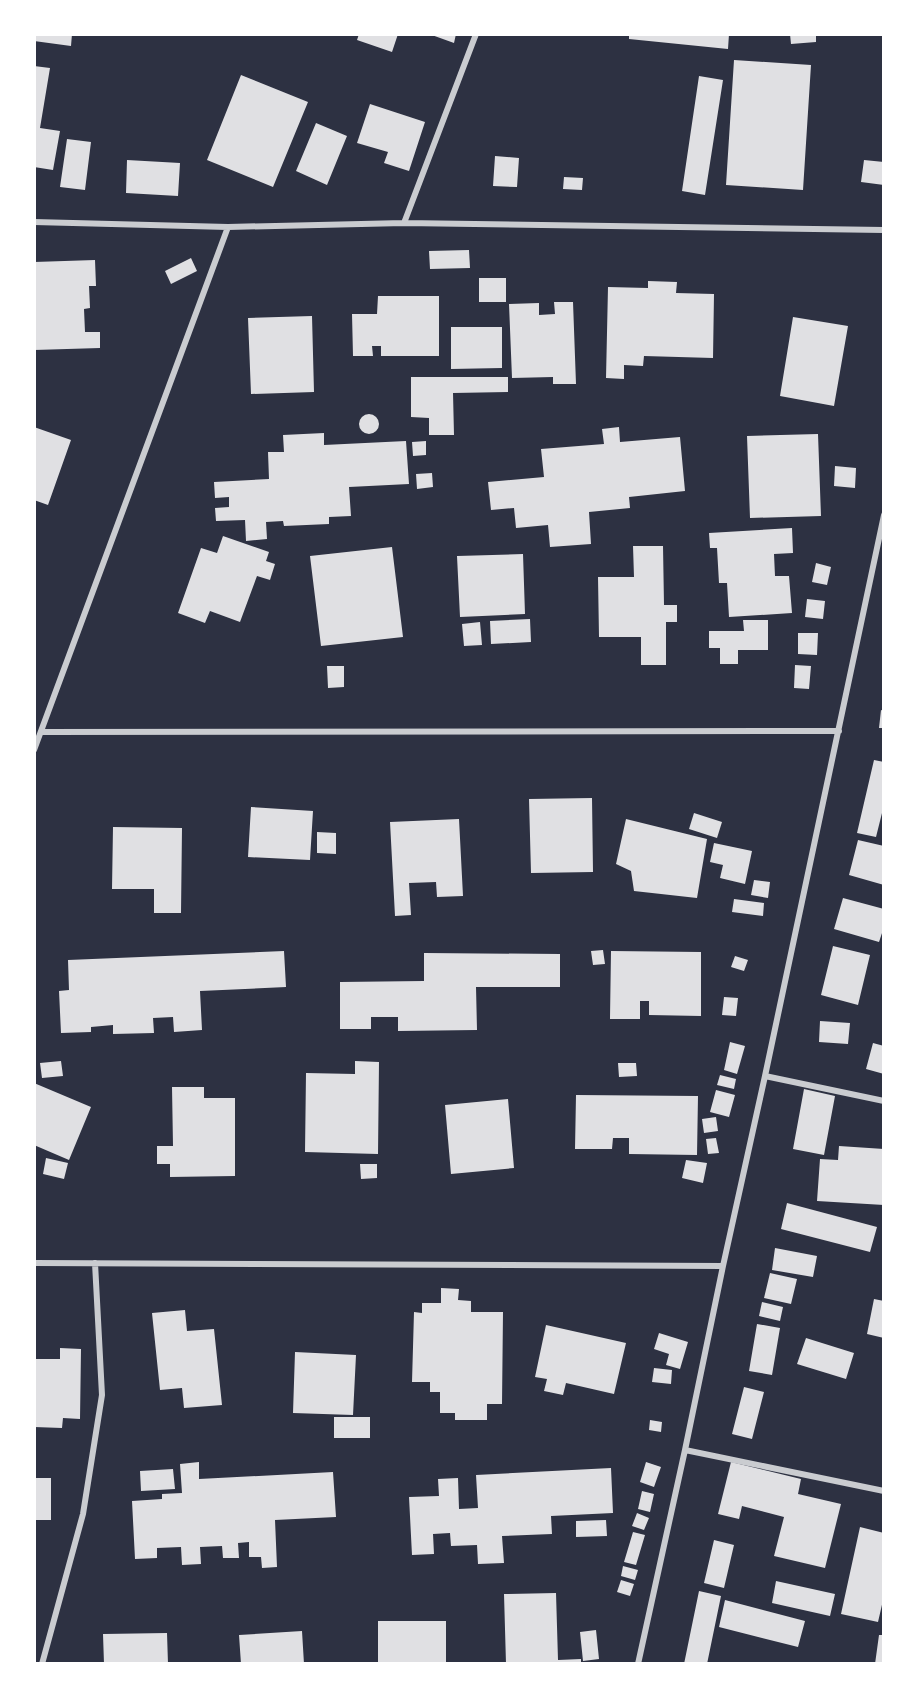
<svg xmlns="http://www.w3.org/2000/svg" width="918" height="1698" viewBox="0 0 918 1698" font-family="Helvetica,sans-serif">
  <style>
    .building { fill: #e0e0e3 }
    .lines { fill: none; stroke-linecap: round; stroke-linejoin: round }
    .minor { stroke: #caccd0; stroke-width: 6 }
  </style>
  <rect width="100%" height="100%" fill="#2d3142"/>
  <path class="building" d="M34 34H72L71 46 34 41Z
    M359 34H398L392 52 357 40Z
    M429 34H456L454 43Z
    M629 34H729L728 49 629 39Z
    M790 34H816V42L791 44Z
    M734 60 811 65 803 190 726 185Z
    M34 66 50 68 40 128 60 131 53 170 34 167Z
    M241 75 308 102 273 187 207 160Z
    M699 76 723 80 705 195 682 191Z
    M370 104 425 122 409 171 384 163 388 152 357 143Z
    M316 123 347 136 327 185 296 171Z
    M67 139 91 142 85 190 60 187Z
    M495 156 519 158 517 187 493 186Z
    M127 160 180 163 178 196 126 193Z
    M864 160 884 162V185L861 182Z
    M564 177 583 178 582 190 563 189Z
    M469 250 470 268 430 269 429 251Z
    M191 258 197 271 171 284 165 271Z
    M95 260 96 286H89L90 308 84 309 85 332H100V348L34 350V262Z
    M479 278H506V302H479Z
    M648 281 677 282 676 293 714 294 713 358 644 356 643 366 624 365V379L606 378 608 287 648 288Z
    M378 296H439V356H381V346H372L373 356H353L352 314H377Z
    M554 302H573L576 384H553V377L512 378 509 304 539 303V315L555 314Z
    M312 316 314 392 251 394 248 318Z
    M793 317 848 326 834 406 780 396Z
    M451 327H502V368L451 369Z
    M411 377H508V392L453 393 454 435H429V418L411 417Z
    M359 424a10 10 0 1 1 20 0a10 10 0 1 1-20 0Z
    M34 427 71 440 48 505 34 500Z
    M619 427 620 442 680 437 685 491 629 497 630 508 589 512 591 544 550 547 548 525 516 528 514 508 491 510 488 482 544 477 541 449 604 444 602 429Z
    M324 433V445L406 441 409 484 349 487 351 516 329 517V524L284 526 283 521 266 522 267 539 246 541 245 520 216 521 215 508 229 507V497L215 498 214 482 269 479 268 452H284L283 435Z
    M818 434 821 516 750 518 747 436Z
    M426 441V455L413 456 412 442Z
    M835 466 856 468 855 488 834 486Z
    M432 473 433 487 417 489 416 474Z
    M792 528 793 553 774 554 775 576H789L792 613 729 617 727 583H719L717 548H710L709 533Z
    M223 536 269 552 266 561 275 564 270 580 257 576 240 622 210 611 205 623 178 613 201 548 217 553Z
    M633 546H663L664 605H677V622H666V665H641V637H599L598 577H634Z
    M392 547 403 637 321 646 310 556Z
    M523 554 525 614 460 617 457 556Z
    M816 563 831 567 827 585 812 582Z
    M807 599 825 601 823 619 805 617Z
    M530 619 531 642 491 644 490 621Z
    M743 620H768V650H738V664H720V648H709V631H744Z
    M480 622 482 645 464 646 462 624Z
    M798 633H818L817 655 798 654Z
    M795 665 811 666 809 689 794 688Z
    M327 666H344V687L328 688Z
    M881 710 884 711V728H879Z
    M874 760 884 762V805L876 837 857 833Z
    M592 798 593 872 531 873 529 799Z
    M251 807 313 811 310 860 248 857Z
    M694 813 722 822 717 838 689 829Z
    M459 819 463 896 437 897 436 882 409 883 411 915 395 916 390 822Z
    M626 819 707 839 697 898 634 891 631 871 616 864Z
    M113 827 182 828 181 913H154V889H112Z
    M317 832 336 833V854L317 853Z
    M858 840 884 846V885L849 875Z
    M714 843 752 851 745 884 720 878 723 865 710 862Z
    M754 880 770 882 768 898 751 895Z
    M843 898 884 909V927L879 942 834 929Z
    M734 899 764 903 763 916 732 912Z
    M833 946 870 955 858 1005 821 995Z
    M603 950 605 964 593 965 591 951Z
    M284 951 286 987 200 991 202 1030 174 1032 173 1017 153 1018 154 1033 113 1034V1025L91 1027V1032L61 1033 59 991 69 990 68 960Z
    M611 951 701 952V1016L649 1015V1001H640V1019H610Z
    M424 953 560 954V987H476L477 1030 398 1031V1017H371V1029H340V982L424 981Z
    M735 956 748 960 744 971 731 967Z
    M724 997 738 998 736 1016 722 1015Z
    M820 1021 850 1023 848 1044 819 1042Z
    M730 1042 745 1046 737 1074 724 1070Z
    M873 1043 884 1046V1074L866 1069Z
    M61 1061 63 1076 42 1078 40 1063Z
    M355 1061 379 1062 378 1154 305 1152 306 1073 355 1074Z
    M618 1063H636L637 1076 619 1077Z
    M720 1075 736 1079 734 1089 717 1085Z
    M34 1083 91 1107 69 1160 34 1145Z
    M172 1087H204V1098H235V1176L170 1177V1164H157V1146H173Z
    M804 1089 835 1096 824 1155 793 1149Z
    M716 1090 735 1095 729 1117 710 1112Z
    M576 1095 698 1096 697 1155 629 1154V1138H613L612 1149H575Z
    M508 1099 514 1168 451 1174 445 1105Z
    M716 1117 718 1131 704 1133 702 1119Z
    M716 1138 719 1153 708 1154 706 1139Z
    M839 1146 884 1149V1205L817 1201 820 1159 838 1160Z
    M46 1158 68 1163 64 1179 43 1174Z
    M686 1160 707 1163 703 1183 682 1178Z
    M360 1164H377V1178L361 1179Z
    M787 1203 877 1227 870 1252 781 1229Z
    M775 1248 817 1256 813 1277 772 1270Z
    M770 1273 797 1279 791 1304 764 1298Z
    M441 1288 459 1289 458 1300 471 1301V1312H503L502 1404H487V1420H455V1413H440V1392H430V1382H412L414 1312 422 1313V1303H441Z
    M874 1299 884 1301V1338L867 1334Z
    M762 1302 783 1307 780 1321 759 1316Z
    M185 1310 187 1331 214 1329 222 1405 184 1408 182 1388 160 1390 152 1313Z
    M757 1324 780 1328 772 1375 749 1371Z
    M546 1325 626 1343 614 1394 566 1383 563 1395 544 1391 547 1379 535 1377Z
    M659 1333 688 1342 680 1369 666 1365 669 1354 654 1349Z
    M806 1338 854 1353 846 1379 797 1364Z
    M60 1348 81 1349 80 1419 63 1418 62 1428 34 1427V1359H60Z
    M295 1352 356 1355 353 1415 293 1413Z
    M654 1368 672 1370 671 1384 652 1382Z
    M744 1387 764 1392 752 1439 732 1434Z
    M334 1417H370V1438H334Z
    M650 1420 662 1422 661 1432 649 1430Z
    M199 1462V1479L333 1472 336 1517 275 1520 277 1567 262 1568 261 1557H249V1542L238 1543 239 1558H223L222 1546 200 1547 201 1564 182 1565 181 1547 157 1548V1558L135 1559 132 1501 162 1499V1494L182 1493 180 1464Z
    M646 1462 661 1467 654 1487 640 1482Z
    M731 1462 801 1479 798 1494 841 1504 825 1568 774 1556 784 1517 742 1506 739 1519 718 1514Z
    M611 1468 613 1513 551 1516 552 1534 502 1536 504 1563 478 1564 477 1545 451 1546 450 1533 433 1534 434 1554 412 1555 409 1497 439 1496 438 1479 458 1478 459 1509 478 1508 476 1475Z
    M173 1469 175 1489 141 1491 140 1471Z
    M34 1478H51V1520H34Z
    M642 1491 654 1494 650 1512 638 1509Z
    M637 1513 649 1518 644 1530 632 1526Z
    M606 1520 607 1536 576 1537V1521Z
    M860 1527 884 1533V1596L878 1622 841 1614Z
    M633 1532 645 1535 636 1565 624 1562Z
    M714 1540 734 1545 724 1588 704 1583Z
    M623 1566 638 1570 635 1580 621 1576Z
    M621 1580 634 1584 630 1596 617 1592Z
    M776 1581 835 1594 830 1616 772 1603Z
    M699 1591 721 1596 707 1664H684Z
    M556 1593 558 1660 581 1659V1664H506L504 1594Z
    M725 1600 805 1621 798 1647 719 1627Z
    M378 1621H446V1664H378Z
    M596 1630 599 1659 583 1661 580 1632Z
    M302 1631 304 1664H241L239 1635Z
    M167 1633 168 1664H104L103 1634Z
    M879 1635H884V1664H875Z"/>
  <g class="lines">
    <path class="minor" d="M34 222 228 227 404 223 884 230
      M404 223 476 34
      M41 732 839 731
      M34 750 228 227
      M765 1076 884 1101
      M34 1263 723 1266
      M685 1450 884 1491
      M42 1664 83 1514 102 1395 95 1263
      M638 1664 685 1450 723 1266 765 1076 884 515"/>
  </g>
  <rect width="918" height="1698" fill="none" stroke="#ffffff" stroke-width="72"/>
</svg>
